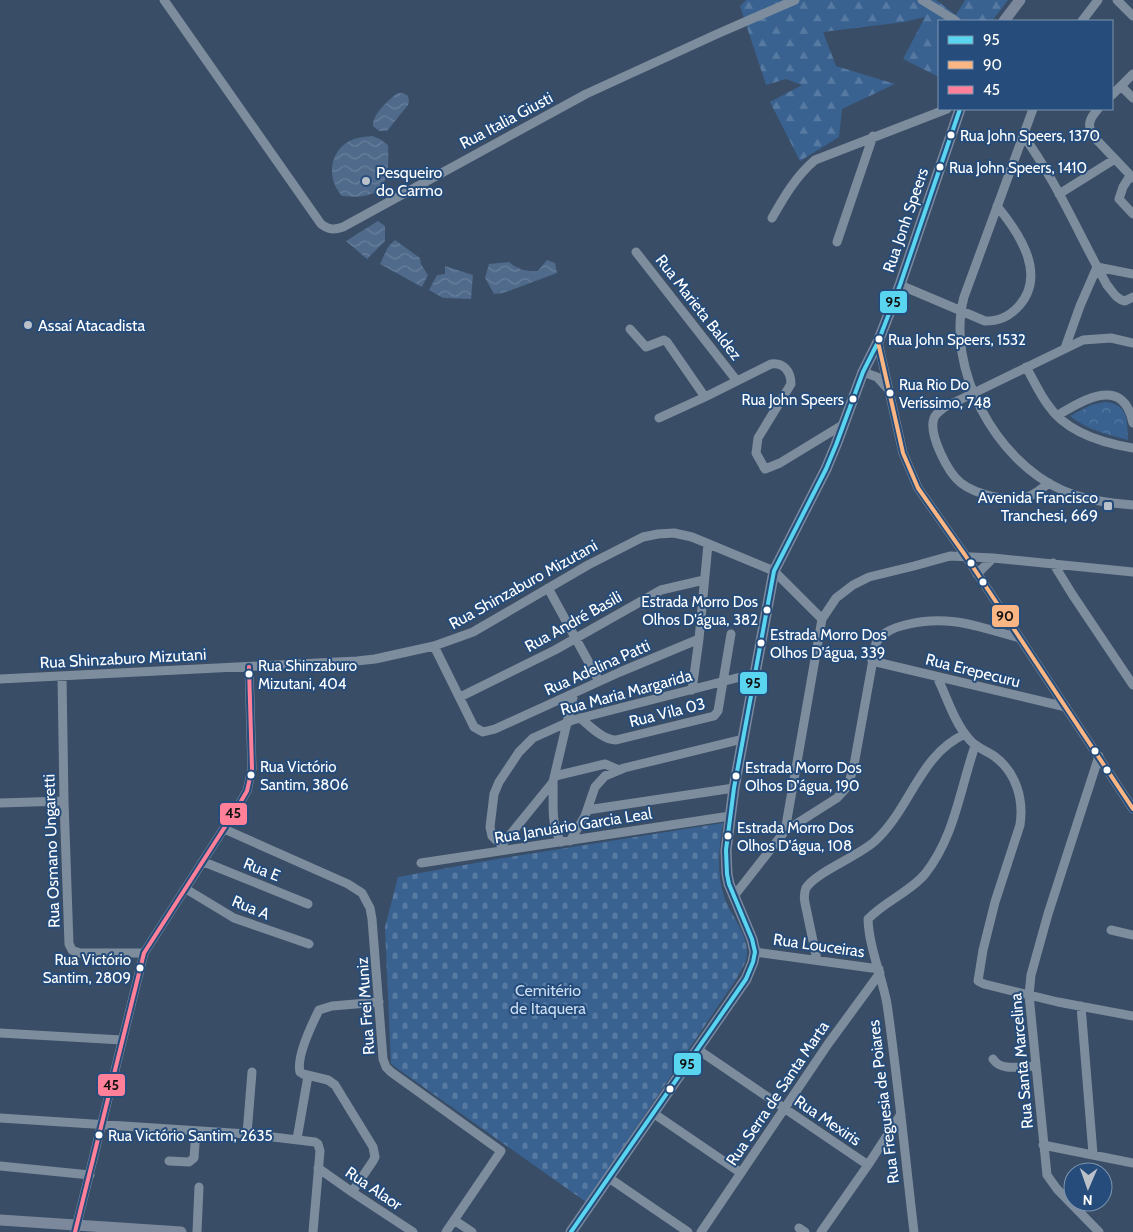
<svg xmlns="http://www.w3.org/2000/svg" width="1133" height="1232" viewBox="0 0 1133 1232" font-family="Cabin,sans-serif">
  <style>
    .forest { fill: url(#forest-firs) }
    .cemetery { fill: url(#cemetery-stones) }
    .park { fill: url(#park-crowns) }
    .water { fill: url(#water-waves) }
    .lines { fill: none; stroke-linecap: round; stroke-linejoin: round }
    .minor { stroke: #7d8d9d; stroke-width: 9 }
    .major { stroke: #7c899c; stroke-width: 11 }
    .bus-1-casing { stroke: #254c7a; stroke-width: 8 }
    .bus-2-casing { stroke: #254c7a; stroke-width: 8 }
    .bus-3-casing { stroke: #254c7a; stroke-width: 8 }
    .bus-1 { stroke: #5ad5f0; stroke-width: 4 }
    .bus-2 { stroke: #fcb683; stroke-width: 4 }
    .bus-3 { stroke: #ff8098; stroke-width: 4 }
    .bus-dot { fill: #fff; stroke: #254c7a; stroke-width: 2 }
    .poi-dot { fill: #bac1c9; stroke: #254c7a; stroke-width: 2 }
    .labels { text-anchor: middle; stroke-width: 4; stroke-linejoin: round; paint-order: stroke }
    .bus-label { font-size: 15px; fill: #fff; stroke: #254c7a; text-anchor: start }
    .street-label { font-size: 16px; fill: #fff; stroke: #254c7a }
    .poi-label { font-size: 16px; fill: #fff; stroke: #254c7a; text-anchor: start }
    .park-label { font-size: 16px; fill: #cbdef3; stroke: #254c7a }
    .line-badge { stroke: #254c7a; stroke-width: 2 }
    .pale-badge-label { font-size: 14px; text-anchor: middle; font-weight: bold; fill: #111 }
  </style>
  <defs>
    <pattern id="forest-firs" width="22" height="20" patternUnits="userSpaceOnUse" patternTransform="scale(1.25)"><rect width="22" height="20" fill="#396291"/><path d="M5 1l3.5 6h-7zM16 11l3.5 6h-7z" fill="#577aa2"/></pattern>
    <pattern id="cemetery-stones" width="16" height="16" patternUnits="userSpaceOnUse" patternTransform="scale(1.25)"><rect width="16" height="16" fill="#396291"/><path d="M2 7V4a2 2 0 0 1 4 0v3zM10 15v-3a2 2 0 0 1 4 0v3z" fill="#577aa2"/></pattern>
    <pattern id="park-crowns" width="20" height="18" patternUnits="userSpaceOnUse" patternTransform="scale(1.25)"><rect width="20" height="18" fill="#396291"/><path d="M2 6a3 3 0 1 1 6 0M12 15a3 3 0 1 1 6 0" fill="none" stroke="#577aa2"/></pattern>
    <pattern id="water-waves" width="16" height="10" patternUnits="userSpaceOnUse" patternTransform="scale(1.25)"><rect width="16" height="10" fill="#4f6a8b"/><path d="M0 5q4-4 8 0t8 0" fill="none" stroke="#69809c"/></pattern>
  </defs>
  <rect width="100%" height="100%" fill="#394d66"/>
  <path class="forest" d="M746 0H936L956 15 965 0H1008L992 21H939V77L903 59 925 17 904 22 823 32 836 66 895 84 842 109 839 137 800 161 770 102 802 85 786 79 766 85 740 6Z"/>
  <path class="cemetery" d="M723 823C719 847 716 872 724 896 730 916 752 937 746 960 744 966 740 972 737 978L586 1202 391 1064 385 927 398 877 497 859Z"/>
  <path class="park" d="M1105 402C1129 404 1127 421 1128 440 1107 434 1087 430 1070 416L1091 405Z"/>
  <path class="water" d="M398 93H403L408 96 409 101 408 105 387 131H379L373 126C372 115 389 99 398 93Z
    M372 136 380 139 388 145C390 183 384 201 342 196 328 181 328 156 346 143 353 138 363 137 372 136Z
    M378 221 385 226V241L367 259 346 241Z
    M395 240 420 258 421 264 428 275 422 287 380 264 388 247Z
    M547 260 555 263 557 273 503 293 494 294 485 278 489 264 509 262C517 269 527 272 538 271Z
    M445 266 473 275 471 299 443 298 429 290 437 275 445 274Z"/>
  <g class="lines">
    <path class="minor" d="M164 0 321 224C329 230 334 230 343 227L586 94 717 34 795 0
      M922 0 956 21
      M1117 0 1133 16
      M1082 21 1098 0
      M1121 86 1133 98
      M1112 95 1133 74
      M1033 109 964 297C945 368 996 461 1062 490 1085 500 1108 503 1133 505
      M1098 109C1090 118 1087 124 1092 135L1133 178
      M1023 135C1057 182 1079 235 1107 285 1113 292 1116 299 1125 301L1133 297
      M1130 176 1123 187 1119 199 1133 214
      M1059 194 1115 159
      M772 218C784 197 796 176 815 160L947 109
      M837 242 873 136
      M636 252 737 381
      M1097 267 1133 274
      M900 285 985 321C998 321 1006 318 1016 309 1049 277 1020 234 997 206
      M630 329 646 347 664 340 667 342 705 397
      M878 342 903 453 918 488 965 555 1133 809
      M1065 348 1080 306 1097 267
      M1026 367C1033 379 1039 393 1048 405 1066 432 1102 443 1133 448
      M863 372 877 377 887 388
      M1058 415C1085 399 1123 376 1133 423
      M659 418 705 397 771 364C783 362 791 371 791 384L758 438 756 453 765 469 780 463 844 424
      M1049 483C1042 488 1035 495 1027 497 1009 503 975 494 961 483 948 473 928 434 934 418 936 413 941 410 945 407L1083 340 1111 338 1133 343
      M1053 563 1072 594 1133 685
      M977 574 993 558
      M548 588 599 681
      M434 646 474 727 483 732 495 729 620 672 699 639 708 544
      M872 661 1066 707
      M62 677 64 801 69 944 72 950 79 953H144
      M937 677C947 697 954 722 969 739 975 747 985 750 994 756 1016 772 1024 799 1020 825L995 902 983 950 978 981 984 984 1058 1002 1133 1016
      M0 679 357 661 375 659 434 646 473 632 588 565 643 537 658 534 674 533 692 537 774 571 822 619
      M692 690 699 639
      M460 697 555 650 661 590 704 580
      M580 718C590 726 603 740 616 740L714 716 718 711 731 634
      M1099 756 1048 914 1031 975 1029 995 1047 1175 1057 1189 1099 1232
      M555 776 605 764 619 770
      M553 782C554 804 550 823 561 842
      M0 803 64 801
      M587 810 734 788
      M224 829 348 884 362 893 370 908 372 919 383 1059 386 1067 391 1072 501 1151 446 1232
      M785 831 837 798 848 786 854 765 876 643C883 632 893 628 905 625 950 614 978 627 1020 638
      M503 841 496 840 492 836 490 827 494 794 499 782 519 752 533 738 573 720 756 673
      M570 841 585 816 595 787 605 776 624 768 743 739
      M501 846 553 782 574 693
      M204 862 308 904
      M421 863 730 816
      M186 889 234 918 309 944
      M734 896 785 831 822 619 836 598 853 585 869 577 914 566 950 556 993 558 1133 572
      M1111 930 1133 935
      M755 952 879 969
      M817 960 805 903C804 898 804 893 806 888 816 872 859 856 875 841 911 808 919 755 965 734
      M1081 1006 1093 1154
      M0 1033 122 1040
      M697 1049 868 1165
      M993 1059C1001 1072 1022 1066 1035 1066
      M653 1113 741 1173
      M0 1118 247 1134 315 1142 318 1144 320 1151 313 1232
      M247 1134 252 1072
      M297 1139 308 1076
      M1043 1145 1133 1163
      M169 1161 189 1162 194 1158 196 1131
      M0 1166 90 1175
      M318 1168 352 1192 413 1232
      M609 1178 688 1232
      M352 1192 373 1161 375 1157 373 1147 335 1085 328 1080 303 1074 300 1072C296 1057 312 1024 319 1010L332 1006 379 1002
      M454 1220 472 1232
      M799 1228 805 1232
      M75 1232 144 953 237 808 247 791 252 769 249 667
      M197 1232 199 1187
      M701 1232 828 1044 880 973
      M821 1232 868 1165 901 1114
      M914 1232C905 1156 898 1080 887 1004 882 976 869 948 868 919 885 901 910 892 925 874 955 836 960 789 975 746"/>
    <path class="major" d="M1004 21 1020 0
      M0 1220 181 1232
      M571 1232 746 979 753 962 755 952 752 939 729 884 727 874 726 850 734 788 774 571 826 469 836 445 863 372 878 342 900 285 960 109"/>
    <g class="bus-1-casing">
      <path id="bus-1" d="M571 1232 746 979 753 962 755 952 752 939 729 884 727 874 726 850 734 788 774 571 826 469 836 445 863 372 878 342 900 285 960 109"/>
    </g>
    <g class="bus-2-casing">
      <path id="bus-2" d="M878 342 903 453 918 488 965 555 1133 809"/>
    </g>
    <g class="bus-3-casing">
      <path id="bus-3" d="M75 1232 144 953 237 808 247 791 252 769 249 667"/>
    </g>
    <use href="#bus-1" class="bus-1"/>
    <use href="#bus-2" class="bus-2"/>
    <use href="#bus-3" class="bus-3"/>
  </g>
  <g class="bus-dot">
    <circle cx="951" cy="135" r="4.5"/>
    <circle cx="940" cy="167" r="4.5"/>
    <circle cx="879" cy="339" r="4.5"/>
    <circle cx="890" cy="393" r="4.5"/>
    <circle cx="853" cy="399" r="4.5"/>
    <circle cx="971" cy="563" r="4.5"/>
    <circle cx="983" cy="582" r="4.5"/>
    <circle cx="767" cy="610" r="4.5"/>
    <circle cx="761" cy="643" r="4.5"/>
    <circle cx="249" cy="674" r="4.5"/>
    <circle cx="1095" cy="751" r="4.5"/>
    <circle cx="1107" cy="770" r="4.5"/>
    <circle cx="251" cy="775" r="4.5"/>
    <circle cx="736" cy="776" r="4.5"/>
    <circle cx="728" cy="836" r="4.5"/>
    <circle cx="140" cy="968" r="4.5"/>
    <circle cx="670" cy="1089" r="4.5"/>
    <circle cx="99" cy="1135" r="4.5"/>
  </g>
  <g class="poi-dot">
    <circle cx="366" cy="181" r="5"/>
    <circle cx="28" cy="325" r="5"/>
    <rect x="1103" y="501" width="10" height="10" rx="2.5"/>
  </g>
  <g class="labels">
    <g class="bus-label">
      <text x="960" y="141">Rua John Speers, 1370</text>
      <text x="949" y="173">Rua John Speers, 1410</text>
      <text x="888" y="345">Rua John Speers, 1532</text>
      <text x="899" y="390">Rua Rio Do<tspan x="899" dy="18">Veríssimo, 748</tspan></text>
      <text x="844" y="405" text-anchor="end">Rua John Speers</text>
      <text x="758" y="607" text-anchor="end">Estrada Morro Dos<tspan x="758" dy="18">Olhos D'água, 382</tspan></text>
      <text x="770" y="640">Estrada Morro Dos<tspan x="770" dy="18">Olhos D'água, 339</tspan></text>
      <text x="258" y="671">Rua Shinzaburo<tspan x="258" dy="18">Mizutani, 404</tspan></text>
      <text x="260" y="772">Rua Victório<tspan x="260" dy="18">Santim, 3806</tspan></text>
      <text x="745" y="773">Estrada Morro Dos<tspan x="745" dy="18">Olhos D'água, 190</tspan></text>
      <text x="737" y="833">Estrada Morro Dos<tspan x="737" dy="18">Olhos D'água, 108</tspan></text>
      <text x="131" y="965" text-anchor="end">Rua Victório<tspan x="131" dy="18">Santim, 2809</tspan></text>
      <text x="108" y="1141">Rua Victório Santim, 2635</text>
    </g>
    <g class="street-label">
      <text transform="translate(506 120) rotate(-28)" y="6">Rua Italia Giusti</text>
      <text transform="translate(905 220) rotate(-71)" y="6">Rua Jonh Speers</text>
      <text transform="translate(699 307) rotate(52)" y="6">Rua Marieta Baldez</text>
      <text transform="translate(523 584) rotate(-29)" y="6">Rua Shinzaburo Mizutani</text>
      <text transform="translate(573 621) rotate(-29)" y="6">Rua André Basili</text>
      <text transform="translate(123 658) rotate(-3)" y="6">Rua Shinzaburo Mizutani</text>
      <text transform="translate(597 667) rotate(-24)" y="6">Rua Adelina Patti</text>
      <text transform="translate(973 670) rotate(14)" y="6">Rua Erepecuru</text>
      <text transform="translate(626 692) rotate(-15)" y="6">Rua Maria Margarida</text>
      <text transform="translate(667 712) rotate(-14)" y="6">Rua Vila 03</text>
      <text transform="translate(573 825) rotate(-9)" y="6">Rua Januário Garcia Leal</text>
      <text transform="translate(51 851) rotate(-92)" y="6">Rua Osmano Ungaretti</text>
      <text transform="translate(262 869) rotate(22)" y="6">Rua E</text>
      <text transform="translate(251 907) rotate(22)" y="6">Rua A</text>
      <text transform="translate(819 945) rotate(8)" y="6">Rua Louceiras</text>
      <text transform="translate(365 1006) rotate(-94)" y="6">Rua Frei Muniz</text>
      <text transform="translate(1021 1061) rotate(-95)" y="6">Rua Santa Marcelina</text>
      <text transform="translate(777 1093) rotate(-56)" y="6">Rua Serra de Santa Marta</text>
      <text transform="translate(883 1102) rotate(-97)" y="6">Rua Freguesia de Poiares</text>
      <text transform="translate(828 1120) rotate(34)" y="6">Rua Mexiris</text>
      <text transform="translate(374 1188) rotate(34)" y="6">Rua Alaor</text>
    </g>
    <g class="poi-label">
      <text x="376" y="178">Pesqueiro<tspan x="376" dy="18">do Carmo</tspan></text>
      <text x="38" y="331">Assaí Atacadista</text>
      <text x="1098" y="503" text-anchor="end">Avenida Francisco<tspan x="1098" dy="18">Tranchesi, 669</tspan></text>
    </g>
    <g class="park-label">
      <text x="548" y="996">Cemitério<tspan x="548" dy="18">de Itaquera</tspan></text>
    </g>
  </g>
  <g class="line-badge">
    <rect x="879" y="290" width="29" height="24" rx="5" fill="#5ad5f0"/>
    <rect x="991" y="604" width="29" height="24" rx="5" fill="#fcb683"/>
    <rect x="739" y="671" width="29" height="24" rx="5" fill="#5ad5f0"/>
    <rect x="219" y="802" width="29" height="24" rx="5" fill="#ff8098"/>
    <rect x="673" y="1052" width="29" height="24" rx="5" fill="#5ad5f0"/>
    <rect x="97" y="1073" width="29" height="24" rx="5" fill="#ff8098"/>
  </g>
  <g class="pale-badge-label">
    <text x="893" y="307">95</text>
    <text x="1005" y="621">90</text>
    <text x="753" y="688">95</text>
    <text x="233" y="818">45</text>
    <text x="687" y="1069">95</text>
    <text x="111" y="1090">45</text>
  </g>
  <rect x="938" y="20" width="175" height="90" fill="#254c7a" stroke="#7c94af"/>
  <rect x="948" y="36" width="25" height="8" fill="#5ad5f0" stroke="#7c94af"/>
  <text x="983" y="45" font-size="15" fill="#ffffff">95</text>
  <rect x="948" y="61" width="25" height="8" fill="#fcb683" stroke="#7c94af"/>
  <text x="983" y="70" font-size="15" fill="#ffffff">90</text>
  <rect x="948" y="86" width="25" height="8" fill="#ff8098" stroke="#7c94af"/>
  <text x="983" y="95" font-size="15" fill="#ffffff">45</text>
  <g transform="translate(1088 1187) rotate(182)"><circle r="24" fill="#254c7a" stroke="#7c94af"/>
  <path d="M0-4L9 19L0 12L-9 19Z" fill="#bac1c9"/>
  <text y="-8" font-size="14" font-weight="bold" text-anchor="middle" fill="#ffffff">N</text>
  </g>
</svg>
